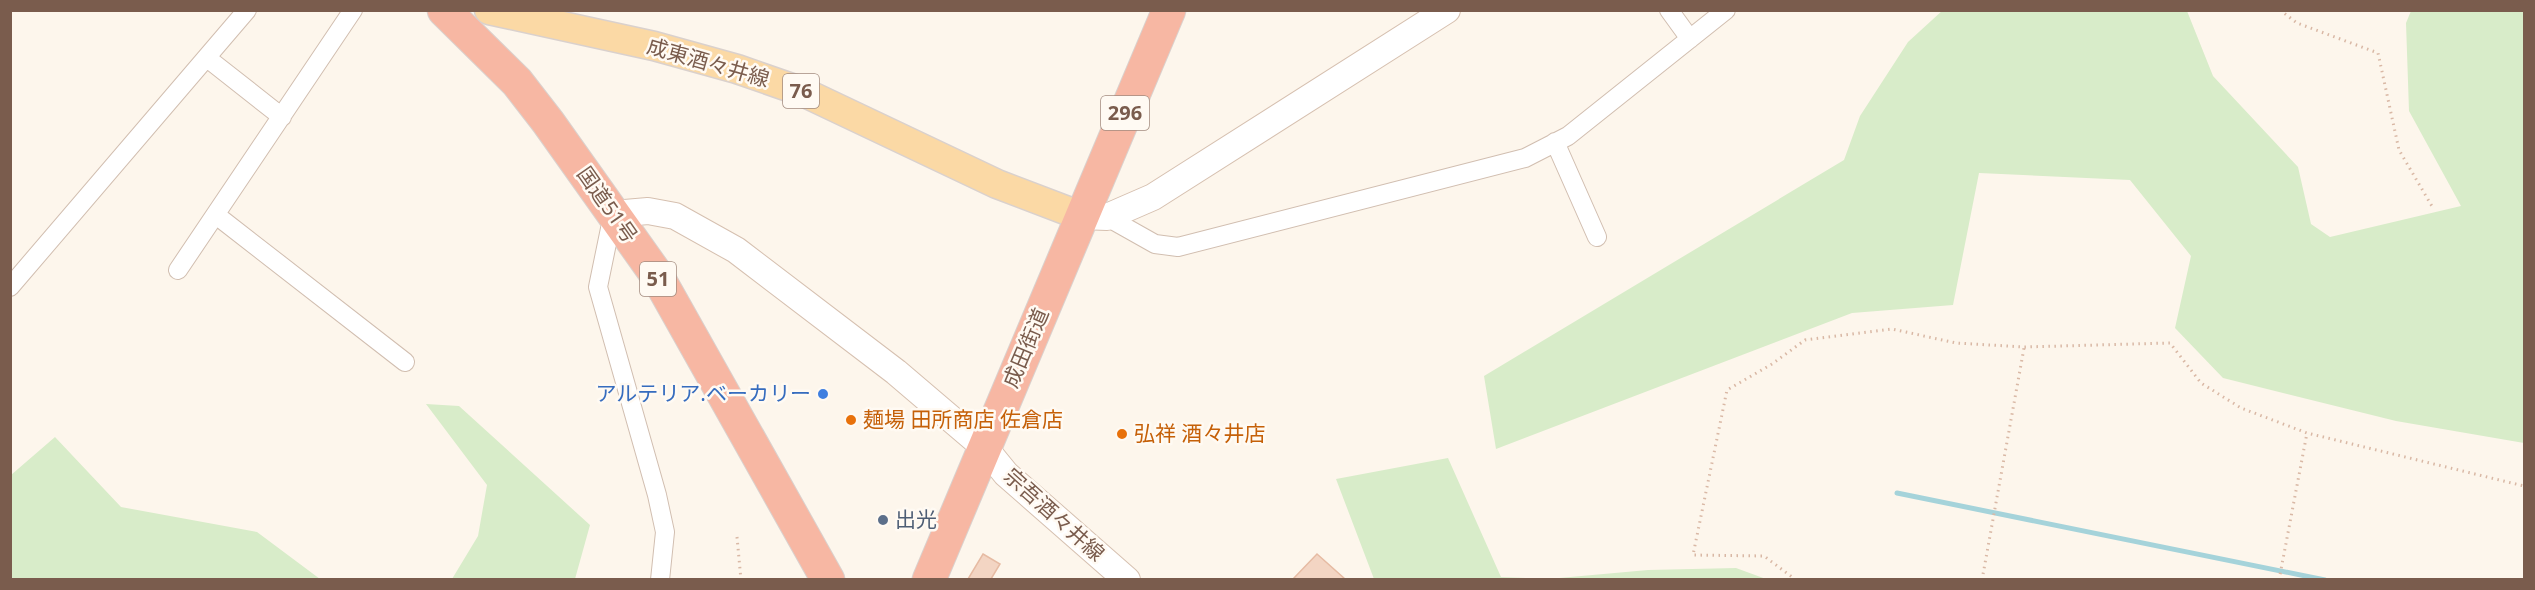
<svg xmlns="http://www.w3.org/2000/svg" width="2535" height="590" viewBox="0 0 2535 590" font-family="'Noto Sans','Noto Sans JP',sans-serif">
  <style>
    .green { fill: #d8ecc9 }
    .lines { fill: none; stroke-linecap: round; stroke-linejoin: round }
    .stream { stroke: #a5d3da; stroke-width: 5 }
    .building { fill: #f3d5c3; stroke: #e6bba3; stroke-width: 1.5 }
    .street-casing { stroke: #d1beb0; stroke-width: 20 }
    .secondary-casing { stroke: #d6c0b0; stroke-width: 28 }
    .primary-casing { stroke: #dad1cd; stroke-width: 31 }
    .highway-casing { stroke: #dad1cd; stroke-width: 35 }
    .path { stroke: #d9b8a5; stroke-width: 3; stroke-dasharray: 1.5 4.5; stroke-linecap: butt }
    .street { stroke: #fff; stroke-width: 18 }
    .secondary { stroke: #fff; stroke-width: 26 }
    .primary { stroke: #fbd9a5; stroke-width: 28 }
    .highway { stroke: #f7b7a3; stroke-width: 33 }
    .shop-dot { fill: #3f7fe0; stroke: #fffaf3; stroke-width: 2 }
    .food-dot { fill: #e8710a; stroke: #fffaf3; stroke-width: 2 }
    .service-dot { fill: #5c6f8a; stroke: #fffaf3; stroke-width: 2 }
    .labels { text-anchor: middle; stroke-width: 5; stroke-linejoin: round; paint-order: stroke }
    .shield { fill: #fffaf3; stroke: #a28b7f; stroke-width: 1.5 }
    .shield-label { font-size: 20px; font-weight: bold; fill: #7a5c4d }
    .street-label { font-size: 21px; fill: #7a5c4d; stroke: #fffaf3 }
    .shop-label { font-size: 21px; fill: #366cbe; stroke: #fffaf3; text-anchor: end }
    .food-label { font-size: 21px; fill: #c56008; stroke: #fffaf3; text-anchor: start }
    .service-label { font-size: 21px; fill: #4e5e75; stroke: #fffaf3; text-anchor: start }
  </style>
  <rect width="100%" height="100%" fill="#fdf6ec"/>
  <path class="green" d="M1943 10 2187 11 2213 76 2298 167 2311 224 2330 237 2461 206 2409 111 2406 23 2411 11H2524V443L2396 421 2223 378 2175 328 2191 256 2130 180 1979 173 1953 305 1852 313 1496 449 1484 376 1844 160 1860 116 1908 42Z
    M426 404 459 406 590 525 575 579H452L478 536 487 485Z
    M55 437 121 507 257 532 320 579H11V475Z
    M1448 458 1501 577 1548 579 1648 570 1736 568 1766 579H1374L1336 479Z"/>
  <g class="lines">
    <path class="stream" d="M1897 493 2325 580"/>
  </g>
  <path class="building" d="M983 554 1000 564 991 579H968Z
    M1317 554 1345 579H1293Z"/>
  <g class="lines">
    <g class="street-casing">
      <path id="street" d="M1669 10 1690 39
        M207 58 282 117
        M1555 142 1597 237
        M613 214 598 287 657 495 665 532 660 580
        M216 215 405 362
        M1107 217 1155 244 1178 247 1525 158 1568 136 1726 10
        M178 270 353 10
        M10 287 247 10"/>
    </g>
    <g class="secondary-casing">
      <path id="secondary" d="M613 214 648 211 675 216 736 250 896 372 984 447 1006 474 1127 580
        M1081 216 1107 217 1153 197 1447 10"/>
    </g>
    <g class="primary-casing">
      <path id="primary" d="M489 10 654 46 737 69 803 92 997 184 1081 216"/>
    </g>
    <g class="highway-casing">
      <path id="highway" d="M444 10 517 82 548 122 656 274 828 580
        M929 580 1169 10"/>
    </g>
    <path class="path" d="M2280 10 2297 23 2378 53 2399 150 2433 208
      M737 537 741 580
      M1796 580 1764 556 1693 555 1727 390 1772 364 1805 340 1892 329 1956 343 2024 347 2170 343 2201 383 2241 408 2307 433 2524 486
      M1982 580 2024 348
      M2279 580 2307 433"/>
    <use href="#street" class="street"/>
    <use href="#secondary" class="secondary"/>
    <use href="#primary" class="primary"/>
    <use href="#highway" class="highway"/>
  </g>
  <circle class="shop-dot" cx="823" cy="394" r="6"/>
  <g class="food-dot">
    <circle cx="851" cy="420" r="6"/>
    <circle cx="1122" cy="434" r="6"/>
  </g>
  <circle class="service-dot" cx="883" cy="520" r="6"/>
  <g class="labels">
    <g class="shield">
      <rect x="783" y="74" width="36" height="34" rx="4.5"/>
      <rect x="1101" y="96" width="48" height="34" rx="4.5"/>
      <rect x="640" y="262" width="36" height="34" rx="4.5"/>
    </g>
    <g class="shield-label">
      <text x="801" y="98">76</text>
      <text x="1125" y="120">296</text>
      <text x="658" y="286">51</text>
    </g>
    <g class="street-label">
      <text transform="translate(708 63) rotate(16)" y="7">成東酒々井線</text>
      <text transform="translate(607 205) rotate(55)" y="7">国道51号</text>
      <text transform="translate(1026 348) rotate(-67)" y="7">成田街道</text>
      <text transform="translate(1054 515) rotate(42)" y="7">宗吾酒々井線</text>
    </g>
    <g class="shop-label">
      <text x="811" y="401">アルテリア.ベーカリー</text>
    </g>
    <g class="food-label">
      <text x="863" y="427">麺場 田所商店 佐倉店</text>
      <text x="1134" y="441">弘祥 酒々井店</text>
    </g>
    <g class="service-label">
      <text x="895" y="527">出光</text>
    </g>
  </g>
  <rect width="2535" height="590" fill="none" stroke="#7a5c4d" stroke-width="24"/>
</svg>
